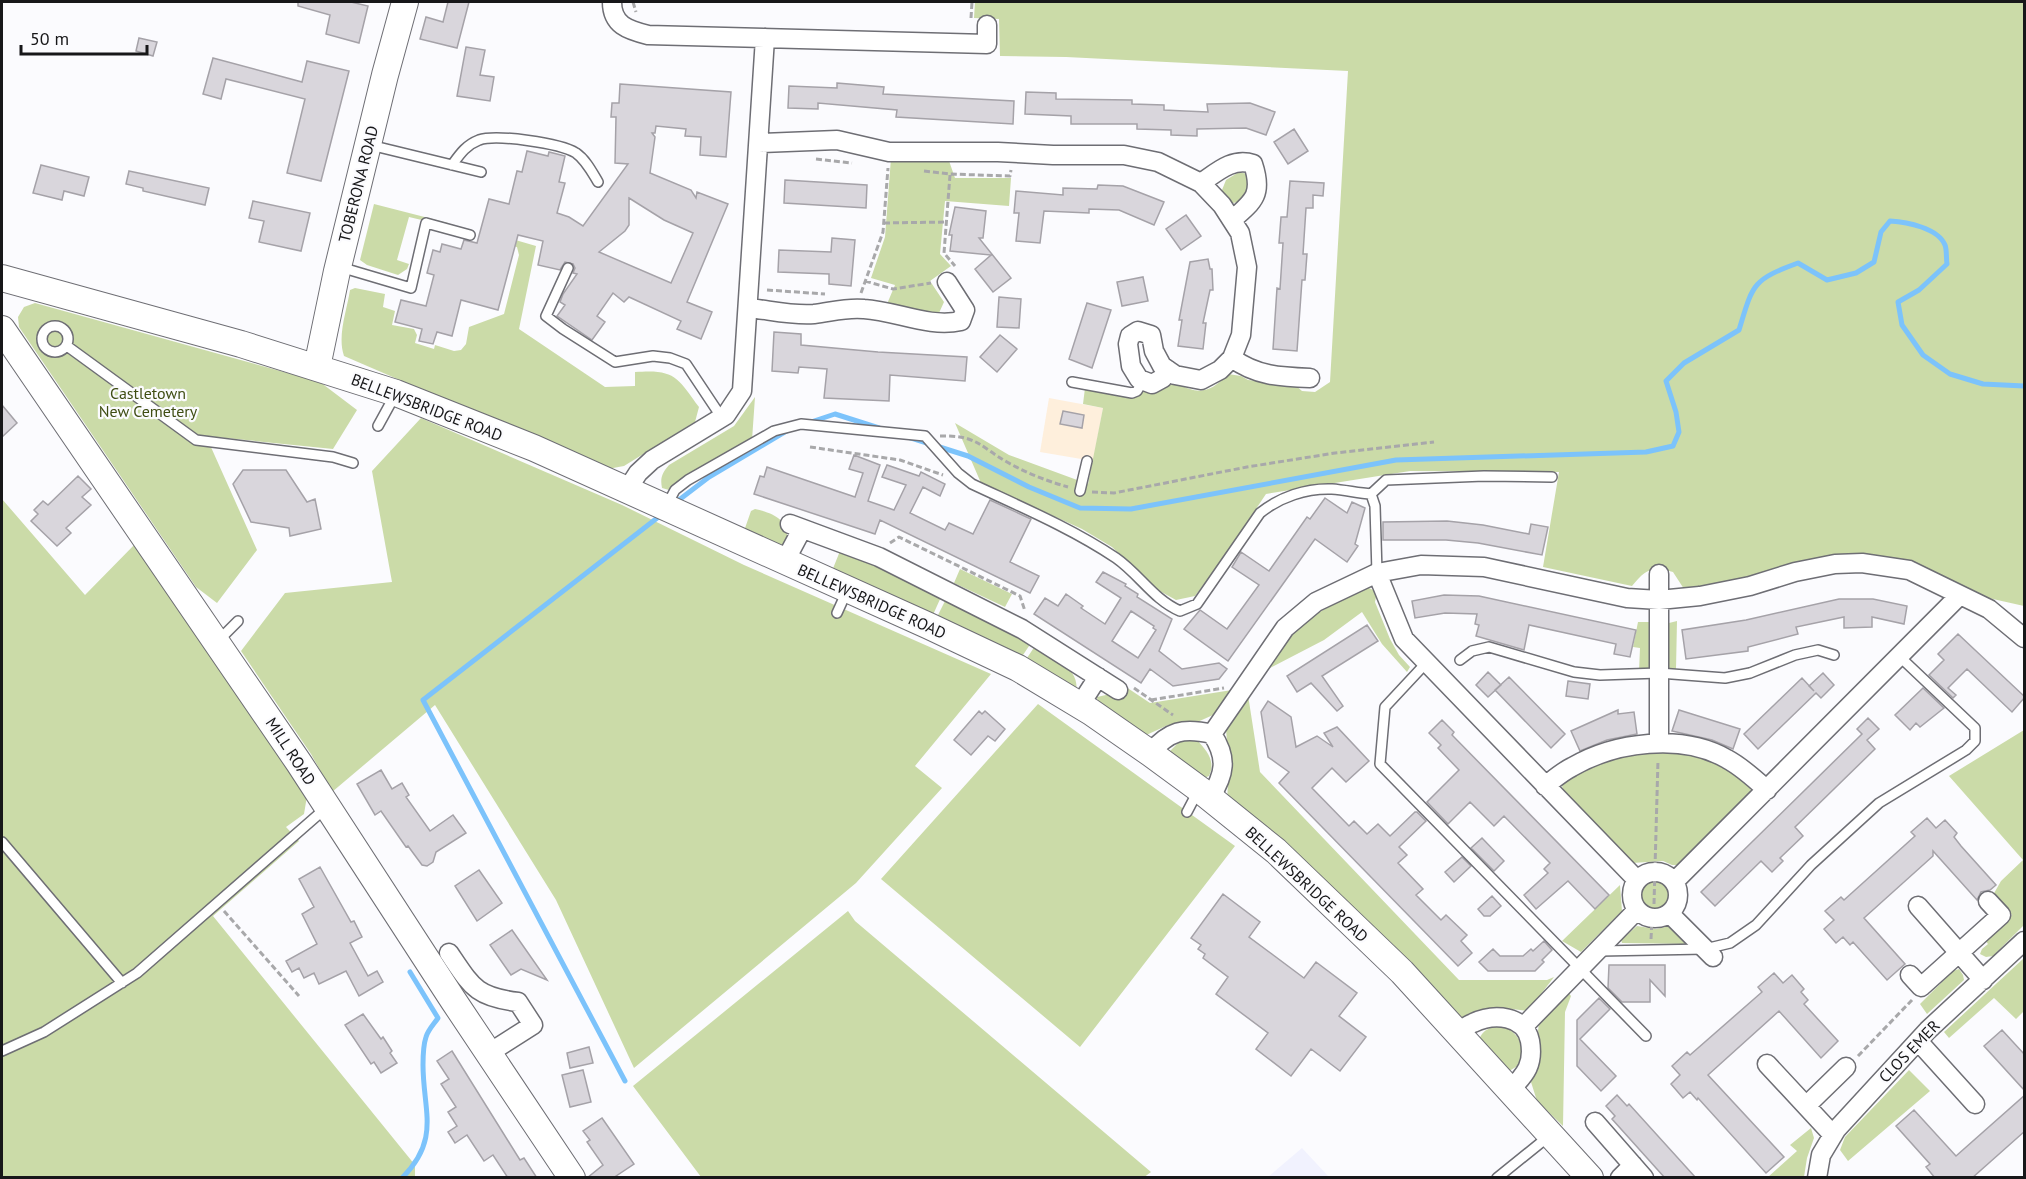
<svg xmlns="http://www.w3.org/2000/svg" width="2026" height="1179" viewBox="0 0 2026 1179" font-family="'PT Sans',sans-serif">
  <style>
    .built { fill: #f1f2fe }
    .industrial { fill: #feefdc }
    .green { fill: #cbdba8 }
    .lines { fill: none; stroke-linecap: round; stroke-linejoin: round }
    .stream { stroke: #7cc3fb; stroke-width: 5 }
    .building { fill: #d9d6dc; stroke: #a5a2a8; stroke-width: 1.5; fill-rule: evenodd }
    .lane-casing { stroke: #6e6e74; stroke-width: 12 }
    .street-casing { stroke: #6e6e74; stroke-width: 21 }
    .secondary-casing { stroke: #6e6e74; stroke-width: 28 }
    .path { stroke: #a8a8aa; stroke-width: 3; stroke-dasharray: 6 3; stroke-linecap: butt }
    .lane { stroke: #fff; stroke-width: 9 }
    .street { stroke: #fff; stroke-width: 18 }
    .secondary { stroke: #fff; stroke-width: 26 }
    .labels { text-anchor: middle; stroke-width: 4.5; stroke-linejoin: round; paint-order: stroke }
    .street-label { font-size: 16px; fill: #171719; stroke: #fbfbfe }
    .park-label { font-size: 16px; fill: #3f4d13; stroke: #fbfbfe }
  </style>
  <rect width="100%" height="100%" fill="#fbfbfe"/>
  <path class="built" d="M1302 1148 1329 1177H1268Z"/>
  <path class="industrial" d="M1049 398 1103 408 1093 461 1040 452Z"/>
  <path class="green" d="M975 2H2024V606L1984 597 1892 558 1848 554 1804 561 1757 577 1709 587 1684 589 1673 572C1651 566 1646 569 1632 586L1543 567 1559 472 1410 471 1266 494 1219 564 1195 596 1176 600 1156 589 1112 547 1082 529 981 483 955 423 1009 455 1088 484 1103 408 1083 404 1085 388 1134 397C1147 387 1162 388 1177 383 1199 396 1211 392 1228 374L1241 376 1248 380 1295 385 1302 391 1315 392 1330 382 1348 71 1066 57 1000 56 999 19 974 18Z
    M891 158H948L955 178H1011L1009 206 945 201 940 254 951 266 930 281 944 302 939 313 927 314 887 304 895 285 871 278 885 237Z
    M1239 172 1247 174 1251 183 1243 201 1233 203 1226 200 1222 190 1226 180Z
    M374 204 448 223 447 226 409 217 397 260 409 264 407 269 398 275 367 265 360 260Z
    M512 239 536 246 519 329 605 387 635 386V372C675 369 677 377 699 407L695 422 624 466 602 470 497 422 344 356C337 336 347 310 350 290L355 288 385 294 383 307 395 311 392 325 414 329 417 335 415 343 434 349 435 345 454 351 461 350 466 344 469 327 504 314 519 255 517 247 511 246Z
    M35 303 320 382 357 410 333 449 206 436 257 550 217 603 196 587 19 327 18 317 24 307Z
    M755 397 752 440 675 483 669 490 662 488C660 478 662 473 669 465L734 426Z
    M421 418 622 505 744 565 991 674 915 766 942 788 856 883 634 1068 556 900 435 705 332 792 311 754 241 651 285 593 392 582 372 471Z
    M2 499 85 595 138 541 308 790 304 814 286 827 299 841 213 916 415 1165V1178L2 1177Z
    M755 509C773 513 790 520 787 542L781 546 744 531 751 511Z
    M840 551 877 566 941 597 932 617 832 571Z
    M960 569 1012 594 1005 607 954 583Z
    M1369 588 1377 592 1375 602 1390 639 1399 655 1410 667 1407 672 1382 644 1362 612 1324 640 1264 671 1296 630 1316 614 1361 589Z
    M946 599 1031 643 1021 658 936 619Z
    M1677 621 1676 669H1668L1669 623Z
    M1638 622H1650V670L1639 672 1640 648 1633 647Z
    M1035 646C1052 657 1081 668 1076 692L1025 661Z
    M1123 685 1150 703 1232 690 1213 715 1193 724 1168 725 1142 737 1098 707 1097 697 1115 693Z
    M1248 695 1260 772 1459 980H1547L1554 977 1528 1011 1504 1008 1457 1021 1227 800 1229 767 1226 729Z
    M1038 704 1235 846 1080 1047 881 879Z
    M2024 730V925L1993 956 1986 957 1980 954 1982 949 1988 944 1985 940 2012 915 1993 895 2001 881 2023 860 1949 776Z
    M1181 740H1197C1207 751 1216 761 1209 776L1199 780 1166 755Z
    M1668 750 1713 760 1750 784 1751 793 1679 865H1672L1663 861 1632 863 1563 792 1562 785C1574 768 1614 756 1634 752 1645 750 1657 750 1668 750Z
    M1641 895a14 14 0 1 1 28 0a14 14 0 1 1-28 0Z
    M1620 885 1622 911 1581 952 1562 941Z
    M848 911 855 921 1151 1172 1143 1178 701 1177 633 1086Z
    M1674 925 1688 944 1622 943 1621 940 1637 926 1656 929Z
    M2024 958V1011L2016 1019 1994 998 1949 1038 1944 1032Z
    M1959 969 1963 975 1964 980 1927 1014 1920 1004 1953 971Z
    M1568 992 1571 996 1565 1012 1563 1126 1537 1101 1531 1082 1538 1064 1540 1052 1538 1031 1539 1022Z
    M1502 1025C1519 1034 1528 1047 1519 1065L1506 1073 1478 1043C1482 1029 1489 1028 1502 1025Z
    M1909 1070 1930 1091 1848 1161 1840 1150 1845 1137Z
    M1811 1128 1814 1138 1807 1158 1804 1177H1768L1797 1151 1790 1145Z"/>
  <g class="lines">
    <path class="stream" d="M808 423 835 414 879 428
      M908 437 968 456 1029 487 1080 508 1131 509 1396 460 1646 452 1673 446 1679 432 1676 412 1666 381 1684 363 1739 330C1753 284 1752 280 1798 263L1827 280 1856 273 1874 262 1881 232 1890 221C1907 222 1938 228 1945 245 1947 250 1946 259 1947 264L1919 290 1898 302 1902 325 1923 355 1950 374 1983 384 2024 386
      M675 503 709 477 788 430
      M625 1081 423 700 661 515
      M402 1178C441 1139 423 1111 423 1065 423 1055 423 1046 426 1037 428 1030 434 1024 438 1018L410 972"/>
  </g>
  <path class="building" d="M298 2H351L368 6 359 43 326 34 330 15 298 6Z
    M448 2H469L457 48 420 39 426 17 443 22Z
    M139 38 157 42 153 56 136 51Z
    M466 47 485 50 480 75 494 77 490 101 457 96Z
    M213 58 302 82 307 61 349 71 321 181 287 173 305 99 226 79 221 99 203 94Z
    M837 83 884 87 883 94 1014 101 1013 124 896 117 897 110 818 103V109L788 108 789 86 837 88Z
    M620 84 731 92 726 157 700 155 701 137 685 136 686 129 656 126 655 133H652L655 137 650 173 691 190 696 198 697 192 728 204 687 302 712 312 701 339 677 329 681 321 629 297 624 302 613 293 597 316 605 322 592 340 557 316 565 305 560 302 563 294 577 274 573 273 575 268 573 264 565 262 560 270 538 265 543 241 518 235 498 310 461 300 452 336 437 332 433 344 419 341 422 329 395 322 401 300 426 306 434 275 427 273 433 250 440 252 442 244 461 249 464 240 477 243 489 199 509 204 517 171 522 172 527 151 548 156 549 152 565 156 559 182 565 183 557 213 569 217 583 226 628 164 615 163 616 117H611L612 103H619ZM629 198 664 220 693 233 671 283 599 252 625 231 629 225Z
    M1026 92 1056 93V99L1132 100V104L1164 105V110L1185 111 1208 112 1207 104 1250 103 1275 112 1266 135 1246 128 1197 129V136L1171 135V130L1137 129V124H1071V116L1025 114Z
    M1294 129 1308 151 1288 164 1274 142Z
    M41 165 89 177 84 196 64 191 62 200 33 193Z
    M129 171 209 188 205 205 143 191V188L126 184Z
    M785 180 867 185 866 208 784 203Z
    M1290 181 1324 183 1323 196 1313 195V208H1306L1303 254H1307L1305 280H1302L1297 351 1273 349 1277 288 1280 289 1283 243H1279L1281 217H1287Z
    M1098 185 1123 186 1164 202 1154 225 1119 210 1089 209V213L1044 211 1040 243 1016 241 1019 213H1014L1016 191 1063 195V188L1097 189Z
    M253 201 310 213 301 251 259 242 264 221 249 218Z
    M955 207 986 211 983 238H979L1011 278 993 292 975 269 991 255 950 251 952 235H949Z
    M1186 215 1201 236 1181 250 1166 229Z
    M832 238 855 240 851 286 829 284V274L778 272 779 250 831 252Z
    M1208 259 1210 269H1212L1213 290H1210L1203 323H1206L1203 349 1178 346 1182 320H1179L1190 262Z
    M1143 277 1148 301 1122 306 1117 282Z
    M999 297 1021 299 1019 328 997 327Z
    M1087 303 1111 310 1092 368 1069 359Z
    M774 332 801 334V345L878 352 967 357 965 381 890 375 889 401 824 398 827 369 799 367 798 373 772 371Z
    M1000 335 1017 349 997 372 980 357Z
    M2 405 17 423 2 437Z
    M1063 411 1084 415 1082 428 1060 424Z
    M854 455 880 465 868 501 894 510 906 485 882 477 887 465 919 476 921 472 945 484 940 496 923 487 910 513 945 530 949 523 973 534 990 500 1031 519 1010 562 1039 576 1030 593 880 520 875 534 754 494 760 476 764 477 767 467 855 497 863 473 849 469Z
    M243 470H286L307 502 315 499 321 529 290 536 289 528 251 522 233 484Z
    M78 476 91 489 82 497 91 505 66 528 71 533 57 546 31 521 38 514 34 510 43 501 48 505Z
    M1325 498 1347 513 1352 502 1365 508 1355 544 1358 546 1347 562 1315 539 1228 661 1184 629 1200 610 1227 629 1259 585 1232 567 1241 552 1269 571 1307 517 1310 519Z
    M1447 521 1483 525 1529 534 1531 524 1548 527 1542 555 1478 543 1446 540H1383V522Z
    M1103 572 1126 584 1125 586 1138 594 1137 597 1172 619 1159 651 1182 669 1219 663 1227 669 1219 679 1173 686 1150 669 1141 683 1034 614 1045 598 1058 606 1066 594 1083 606 1081 608 1105 624 1121 598 1096 582ZM1131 611 1154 626 1153 628 1156 630 1138 658 1112 641Z
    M1444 595 1479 596 1636 630 1630 657 1614 654 1616 644 1529 625 1524 650 1476 636 1479 625 1475 624 1477 614 1445 613 1415 618 1412 601Z
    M1839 599H1873L1907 606 1904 624 1872 617V627L1844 628V617L1796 627 1798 634 1748 647V651L1686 659 1682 630 1746 620Z
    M1367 625 1378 641 1322 676 1343 706 1337 711 1311 683 1297 692 1287 676Z
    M1958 634 2025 697 2012 712 1967 669 1948 688 1956 695 1953 698 1929 675 1944 660 1938 654Z
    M1488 672 1501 685 1488 697 1476 685Z
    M1823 673 1834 685 1821 698 1816 693 1758 749 1744 734 1802 678 1814 691 1809 686Z
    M1509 677 1565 734 1551 748 1495 690Z
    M1568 681 1590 684 1588 699 1566 696Z
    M1923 688 1944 708 1920 727 1916 723 1910 730 1895 715Z
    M1268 701 1291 717 1296 747 1317 736 1333 747 1324 733 1337 727 1369 761 1346 782 1332 768 1312 788 1349 826 1354 821 1367 834 1378 824 1390 836 1415 812H1417L1426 821 1399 847 1407 855 1398 863 1423 889 1416 895 1441 920 1446 915 1467 935 1461 941 1472 953 1458 966 1279 783 1289 772 1268 757 1261 712Z
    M1618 710V714L1634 712 1637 734 1607 740 1580 751 1571 731Z
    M1679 710 1740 729 1733 749 1712 740 1672 731Z
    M979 711 982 714 985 711 1005 729 995 741 988 736 971 755 954 740Z
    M1868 718 1879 729 1867 740 1875 749 1795 827 1803 836 1780 858 1783 861 1772 872 1761 861 1715 906 1701 892 1862 734 1857 729Z
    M1442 720 1454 732 1452 735 1609 895 1595 909 1568 881 1536 909 1524 895 1548 873 1544 869 1550 863 1504 816 1494 826 1470 802 1448 824 1427 802 1459 770 1438 748 1441 745 1429 733Z
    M381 770 392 789 402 783 409 795 406 797 430 831 453 815 466 833 436 852 433 862 427 866 422 865 408 846 406 847 381 811 375 815 357 784Z
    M1927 818 1936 828 1945 820 1957 833 1954 837 1961 846 1996 885 1990 890 1981 892 1977 900 1933 851V856L1864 918 1905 964 1887 980 1853 942 1850 945 1843 937 1836 943 1824 929 1834 920 1825 911 1841 897 1844 900 1915 836 1911 832Z
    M1482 838 1504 861 1494 871 1471 848Z
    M1462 857 1471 866 1454 882 1445 872Z
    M320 867 351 922 354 921 362 937 350 943 368 976 377 971 383 982 359 996 346 971 319 984 314 973 304 978 299 968 292 972 286 961 317 944 302 914 314 907 299 879Z
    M479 870 502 903 477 921 455 886Z
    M1223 894 1260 922 1249 937 1304 978 1316 962 1357 993 1339 1016 1366 1037 1340 1071 1311 1049 1291 1076 1256 1049 1268 1033 1216 994 1228 977 1203 958 1205 954 1198 949 1201 945 1191 938Z
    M1492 896 1501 906 1490 916H1484L1478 909Z
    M512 930 547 980 521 969 511 975 490 945Z
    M1544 941 1552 950 1542 960 1544 962 1535 971H1488L1479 962 1493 949 1500 956H1523L1531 949 1533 951Z
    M1609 965H1665V996L1650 980V1002H1622L1608 988Z
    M1774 973 1783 983 1792 975 1804 989 1801 992 1808 1000 1804 1004 1838 1041 1821 1058 1779 1011 1708 1075 1784 1157 1766 1173 1698 1098 1697 1100 1690 1092 1683 1098 1671 1084 1680 1075 1672 1066 1687 1052 1690 1055 1762 992 1758 987Z
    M1599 998 1610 1009 1580 1039 1616 1076 1601 1091 1577 1066V1020Z
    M363 1014 381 1039 383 1037 392 1051 390 1053 397 1063 381 1073 374 1062 371 1064 345 1025Z
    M2002 1030 2025 1055V1091L1984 1046Z
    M589 1047 593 1063 570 1068 567 1053Z
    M452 1051 520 1160 524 1158 537 1178H508L493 1155 484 1161 467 1135 455 1143 448 1132 457 1126 448 1112 456 1107 441 1084 449 1079 437 1061Z
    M583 1070 591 1102 570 1107 562 1075Z
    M1617 1095 1627 1106 1629 1104 1696 1178H1665L1612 1119 1615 1116 1606 1106Z
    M2025 1095V1131L1972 1178H1935L1926 1167 1930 1164 1896 1126 1914 1110 1956 1156Z
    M602 1118 634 1164 613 1178H587L603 1165 587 1142 590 1140 583 1131Z"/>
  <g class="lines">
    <g class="lane-casing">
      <path id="lane" d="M370 145 481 172
        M452 165C460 154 466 145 479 140 496 134 560 143 576 153 586 160 592 172 598 182
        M340 267 411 288 426 223 470 235
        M568 268 546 316 563 329 615 362 653 356 670 358 686 364 722 418
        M42 339a13 13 0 1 1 26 0a13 13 0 1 1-26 0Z
        M67 346 196 440 333 457 353 463
        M1072 382 1132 393 1137 391 1143 381
        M378 426 395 395
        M1080 491 1087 461
        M667 505 675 490 688 480 774 431 801 424 925 436 958 473 972 484C1021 507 1071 528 1116 558 1139 574 1154 600 1180 611L1197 604 1260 513C1280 497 1306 488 1332 489 1345 490 1358 493 1371 494
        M1377 573 1375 506 1371 494 1386 480 1484 476 1552 477
        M837 613 847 591
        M219 640 238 621
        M1460 660 1472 651 1489 647 1574 672 1600 675 1659 673 1725 678 1750 673 1795 655 1818 650 1834 655
        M1427 662 1385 707 1380 764 1646 1036
        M1187 812 1198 791
        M2 842 122 983
        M1600 951 1705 949 1730 943 1756 925 1811 865 1879 803 1966 750 1975 741V728L1899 656
        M2 1051 44 1032 137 973 327 807
        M1497 1178 1549 1136"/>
    </g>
    <g class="street-casing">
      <path id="street" d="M612 2C612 25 628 30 648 35L987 44V25
        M759 143 837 140 889 152H998L1053 155H1124L1158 162 1201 183 1222 205 1240 233 1247 267 1241 335 1232 358 1220 370 1201 380 1175 375 1162 366 1154 351 1151 335 1138 331 1130 336 1128 344 1131 366 1139 379 1152 384 1163 378 1168 370
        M1201 183C1217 172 1233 157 1253 164 1263 194 1254 201 1232 220
        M749 308C769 310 793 316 814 314 831 312 847 307 864 309 897 311 928 328 961 321L965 310 947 282
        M1232 358C1256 376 1281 377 1310 378
        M627 490 638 473 652 460 726 415 742 391 765 38
        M790 524 879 557 1022 629 1118 690
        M785 561 802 529
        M1377 573 1404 639 1637 880
        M1080 705 1098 677
        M1212 734 1285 628 1316 602 1377 573 1421 565 1484 567 1627 598 1659 600 1700 596 1750 586 1795 572 1835 564 1862 563 1909 570 1989 609 2024 638
        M1659 743V574
        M1150 753C1169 731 1183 727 1212 734 1228 758 1225 774 1210 798
        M1545 786C1554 779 1562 772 1572 767 1615 742 1682 733 1727 759 1742 767 1755 779 1767 790
        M1632 895a23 23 0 1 1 46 0a23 23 0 1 1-46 0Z
        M1674 882 1959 596
        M1918 906 1983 980
        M1669 913 1713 957
        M449 953C472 987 476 997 518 1002L533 1025 489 1053
        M1910 975 1921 987 2001 915 1988 901
        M1523 1027 1637 910
        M1457 1033C1462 1029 1468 1025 1473 1023 1494 1013 1525 1015 1530 1041 1534 1064 1526 1074 1510 1090
        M1918 1041 1975 1104
        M1767 1064 1833 1135
        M1806 1106 1846 1067
        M1595 1122 1644 1178
        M1620 1178 1633 1165
        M1817 1178 1821 1155 1836 1130 1928 1030 2024 941"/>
    </g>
    <g class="secondary-casing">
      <path id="secondary" d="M2 278 241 344 396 393 534 448 929 626 1018 668 1091 712 1150 753 1199 789 1276 851 1402 972 1590 1178
        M2 329 299 763 453 1000 572 1178
        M317 367 337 271 385 75 405 2"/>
    </g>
    <path class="path" d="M633 2 636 12
      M971 18 972 2
      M816 159 852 163
      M924 171 950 174 1010 176 1011 170
      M950 175 944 253 955 266
      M884 223 946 222
      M865 281 893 289 931 283
      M767 290 825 294
      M861 293 883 232 888 168
      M940 436C977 435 979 446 1007 462 1026 473 1047 481 1068 487
      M810 447 900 460 943 475
      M1092 492 1114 493 1247 467 1335 453 1434 442
      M890 543 899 537 1020 596 1025 611
      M1134 688 1173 715
      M1151 700 1224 688
      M1654 904 1658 760
      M224 911 299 996
      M1651 939 1652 919
      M1858 1056 1912 1000"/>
    <use href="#lane" class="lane"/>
    <use href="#street" class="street"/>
    <use href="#secondary" class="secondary"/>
  </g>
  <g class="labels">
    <g class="street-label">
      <text transform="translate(358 184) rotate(-76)" y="6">TOBERONA ROAD</text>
      <text transform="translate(427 407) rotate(21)" y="6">BELLEWSBRIDGE ROAD</text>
      <text transform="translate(872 601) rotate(24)" y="6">BELLEWSBRIDGE ROAD</text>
      <text transform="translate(291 751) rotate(57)" y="6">MILL ROAD</text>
      <text transform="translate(1307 884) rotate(43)" y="6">BELLEWSBRIDGE ROAD</text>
      <text transform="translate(1909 1051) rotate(-46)" y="6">CLOS EMER</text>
    </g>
    <g class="park-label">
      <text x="148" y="399">Castletown<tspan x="148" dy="18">New Cemetery</tspan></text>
    </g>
  </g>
  <rect width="2026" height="1179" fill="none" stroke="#171719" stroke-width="6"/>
  <path d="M21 45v9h126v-9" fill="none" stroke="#171719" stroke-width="3"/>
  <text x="30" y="45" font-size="18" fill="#171719" stroke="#fbfbfe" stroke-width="4.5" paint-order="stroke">50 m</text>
</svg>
